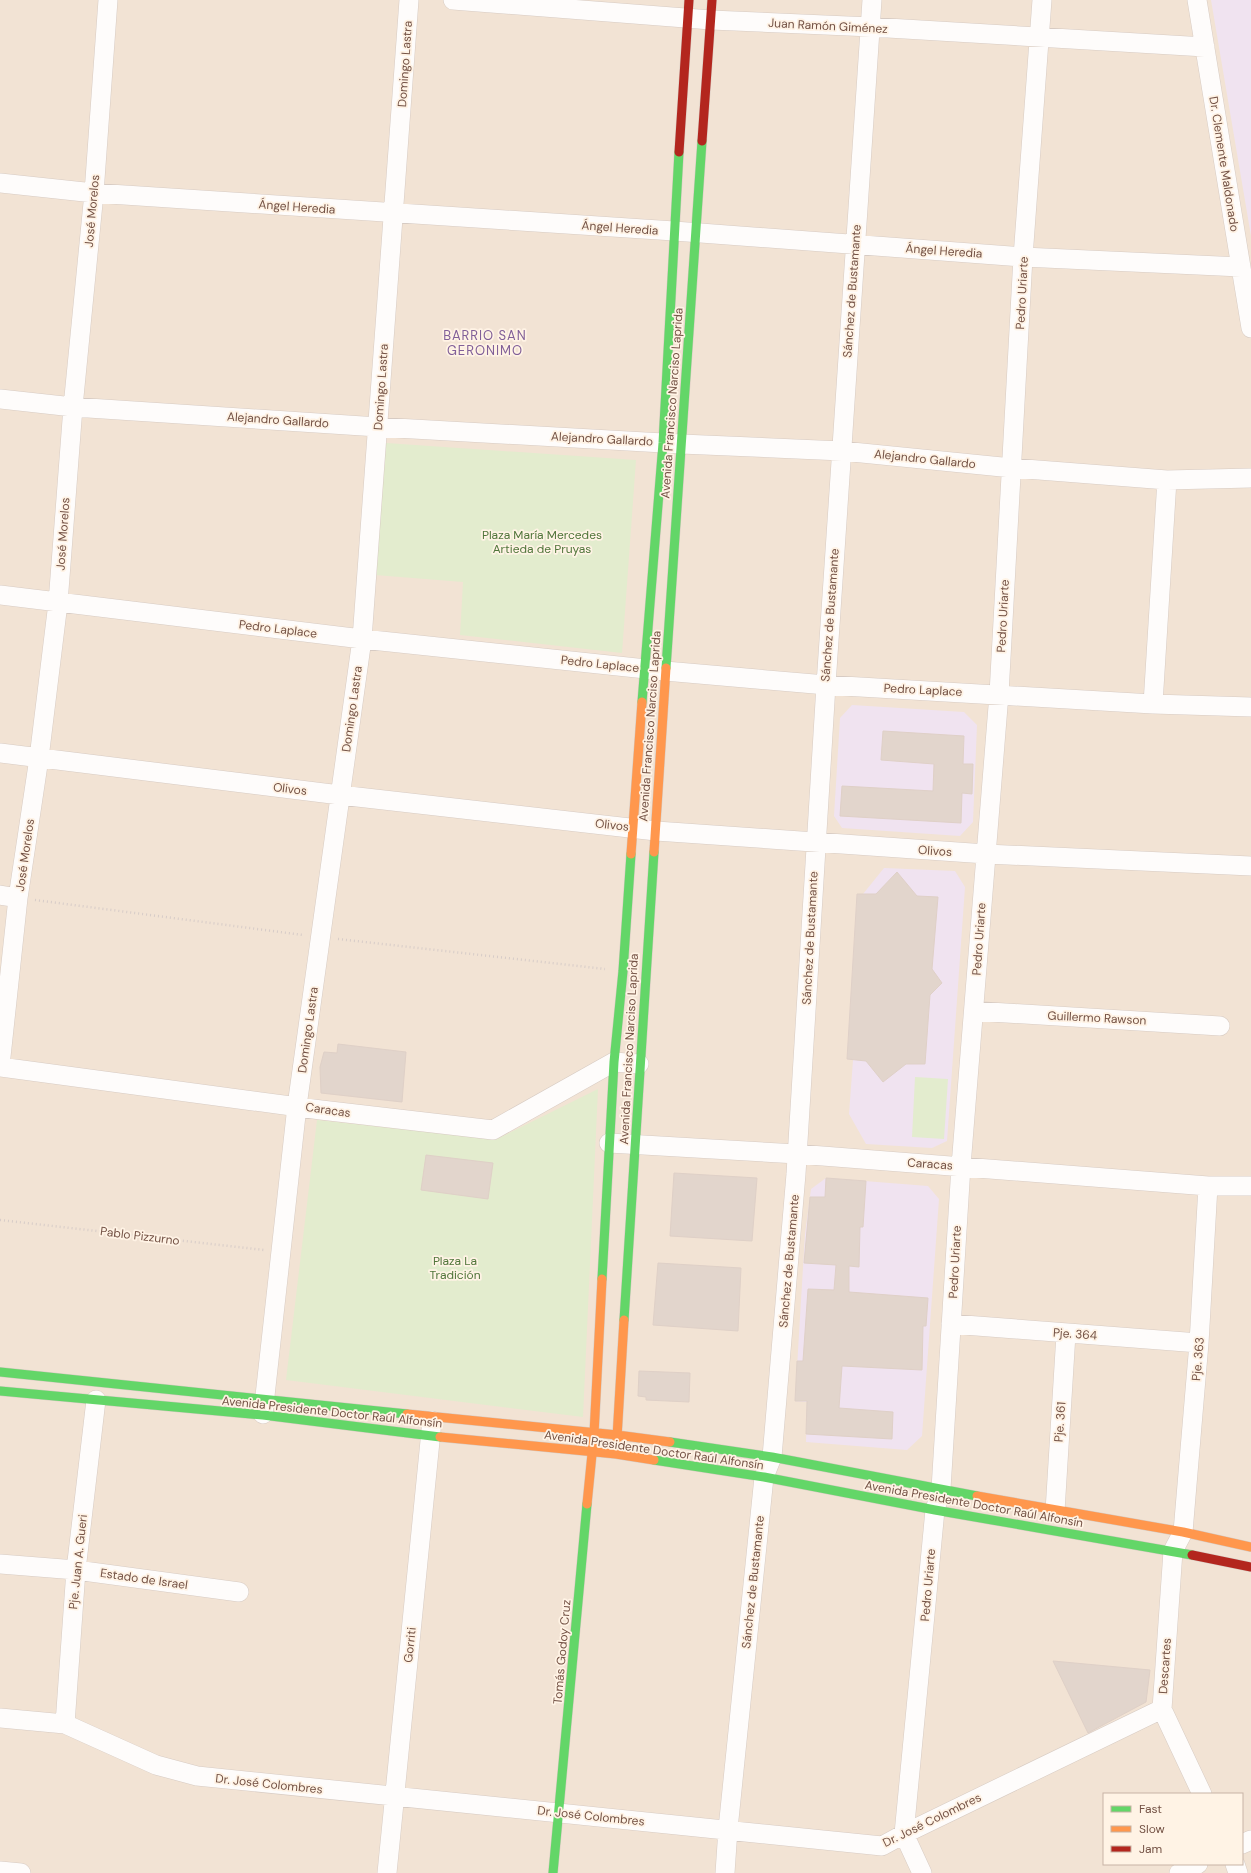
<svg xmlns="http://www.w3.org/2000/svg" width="1251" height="1873" viewBox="0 0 1251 1873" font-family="'DM Sans',sans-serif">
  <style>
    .residential { fill: #f2e3d4; fill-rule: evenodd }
    .education { fill: #f0e3f0 }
    .green { fill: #e3ecce }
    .building { fill: #e2d5cc; stroke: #dfd0c7 }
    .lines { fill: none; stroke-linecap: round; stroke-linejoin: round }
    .street-casing { stroke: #d7cbc3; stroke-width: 20 }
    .fast-casing { stroke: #d6cac2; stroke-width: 10 }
    .slow-casing { stroke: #d6cac2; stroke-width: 10 }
    .jam-casing { stroke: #d6cac2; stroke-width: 10 }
    .path { stroke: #d7ccc8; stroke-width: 2.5; stroke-dasharray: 1 3; stroke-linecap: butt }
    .street { stroke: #fefcfb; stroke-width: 19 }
    .fast { stroke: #63d668; stroke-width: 9 }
    .slow { stroke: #ff974d; stroke-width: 9 }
    .jam { stroke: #b3261e; stroke-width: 9 }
    .labels { text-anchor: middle; stroke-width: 3.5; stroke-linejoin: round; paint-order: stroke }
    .street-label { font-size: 12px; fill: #745245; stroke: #fff3e5 }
    .park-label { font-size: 12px; fill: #50753a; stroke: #fff3e5 }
    .neighbourhood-label { font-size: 13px; letter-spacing: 1px; fill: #815f98; stroke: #fff3e5 }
  </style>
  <rect width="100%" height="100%" fill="#f6eee5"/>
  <path class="residential" d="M0 0H1251V1873H0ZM1104 1794H1242V1864H1104Z"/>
  <path class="education" d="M1211 0H1251V236Z
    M852 705 964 712 977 725 973 822 960 836 842 828 834 816 840 718Z
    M884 868 955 871 965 887 947 1141 932 1148 866 1144 849 1114 853 1060 847 1059 857 894H863Z
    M826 1178 928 1186 939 1199 922 1436 907 1450 806 1442 807 1402 795 1401 805 1234 811 1189Z"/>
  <path class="green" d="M386 443 636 460 622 653 460 635 463 582 375 575Z
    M915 1077 948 1079 944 1139 912 1137Z
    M598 1089 583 1417 286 1380 317 1120 497 1139Z"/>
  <path class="building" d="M883 731 964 736 963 764H973L972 794 962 793 961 823 840 816 842 786 933 791 934 764 881 760Z
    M897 872 917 896 938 897 932 969 942 983 930 995 925 1064H906L883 1082 866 1061 847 1059 857 894H876Z
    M338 1044 406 1052 402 1102 321 1093 320 1067 324 1052 337 1053Z
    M426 1155 493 1163 488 1199 421 1190Z
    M674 1173 757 1178 752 1241 670 1236Z
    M826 1178 866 1181 863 1227H860L859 1267 849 1266V1292L928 1298 926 1326H923L922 1370 842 1366 839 1408 893 1412 892 1439 806 1434 807 1401H795L797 1361H803L808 1289 834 1290 836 1265 804 1263 810 1197H825Z
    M658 1263 741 1268 738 1331 653 1325Z
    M639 1371 690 1373 689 1402 646 1400V1397L638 1396Z
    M1053 1661 1150 1670 1146 1702 1088 1733Z"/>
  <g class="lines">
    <g class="street-casing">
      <path id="street" d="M453 0 711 20 871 27 1205 47
        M1197 0 1251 328
        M0 183 94 193 674 231 1023 257 1241 267
        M0 399 73 407 378 427 681 444 842 451 1012 468 1167 480 1251 478
        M0 595 362 639 665 671 826 685 1153 704 1251 707
        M1153 704 1167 480
        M0 753 340 795 656 831 986 854 1251 866
        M0 895 18 898
        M974 1011 1220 1026
        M0 1066 18 898 39 758 58 603 73 407 94 193 108 0
        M0 1067 321 1110 493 1130 614 1062 639 1064
        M609 1143 797 1154 1208 1186H1251
        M951 1324 1199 1343
        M263 1414 297 1106 362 639 409 0
        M1055 1511 1066 1334
        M0 1564 76 1570 239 1592
        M0 1718 65 1724 156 1765 197 1776 882 1846 904 1834 1162 1709
        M65 1724 76 1570 96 1400
        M1202 1794 1162 1709 1173 1551 1183 1532 1199 1343 1208 1186
        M1242 1844 1251 1840
        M1235 1864 1238 1873
        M0 1871 21 1873
        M387 1873 432 1421
        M725 1873 728 1829 764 1477 772 1457 796 1174 826 685 872 0
        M922 1873 904 1834 935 1510 941 1489 961 1166 999 694 1023 257 1042 0
        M1179 1873 1198 1864"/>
    </g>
    <g class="fast-casing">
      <path id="fast" d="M666 668 702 141
        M642 702 663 443 679 152
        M602 1279 614 1062 623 971 631 854
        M624 1320 654 852
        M0 1372 407 1414
        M0 1391 263 1415 440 1437
        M670 1442 772 1457 977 1496
        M654 1460 764 1477 935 1510 1192 1555
        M553 1873 587 1504"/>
    </g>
    <g class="slow-casing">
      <path id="slow" d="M654 852 666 668
        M631 854 642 702
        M407 1414 617 1435 670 1442
        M440 1437 616 1454 654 1460
        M616 1454 624 1320
        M977 1496 1183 1532 1251 1547
        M587 1504 594 1434 602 1279"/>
    </g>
    <g class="jam-casing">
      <path id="jam" d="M702 141 712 0
        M679 152 689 0
        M1192 1555 1251 1567"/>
    </g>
    <path class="path" d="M35 900 303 935
      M338 939 605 969
      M0 1220 264 1250"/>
    <use href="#street" class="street"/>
    <use href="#fast" class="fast"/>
    <use href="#slow" class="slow"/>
    <use href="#jam" class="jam"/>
  </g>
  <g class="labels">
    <g class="street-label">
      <text transform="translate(828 26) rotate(3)" y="4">Juan Ramón Giménez</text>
      <text transform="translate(405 64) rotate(-86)" y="4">Domingo Lastra</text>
      <text transform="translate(1224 164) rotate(81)" y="4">Dr. Clemente Maldonado</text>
      <text transform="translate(297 207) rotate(4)" y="4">Ángel Heredia</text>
      <text transform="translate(92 211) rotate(-85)" y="4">José Morelos</text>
      <text transform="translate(620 228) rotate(4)" y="4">Ángel Heredia</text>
      <text transform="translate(944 251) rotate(4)" y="4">Ángel Heredia</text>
      <text transform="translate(852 291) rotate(-86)" y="4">Sánchez de Bustamante</text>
      <text transform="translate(1022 293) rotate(-87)" y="4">Pedro Uriarte</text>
      <text transform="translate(381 387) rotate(-86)" y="4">Domingo Lastra</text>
      <text transform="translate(672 403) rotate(-86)" y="4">Avenida Francisco Narciso Laprida</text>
      <text transform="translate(278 420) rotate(4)" y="4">Alejandro Gallardo</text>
      <text transform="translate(602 439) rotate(3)" y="4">Alejandro Gallardo</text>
      <text transform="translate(925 459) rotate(6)" y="4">Alejandro Gallardo</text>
      <text transform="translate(63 534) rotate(-86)" y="4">José Morelos</text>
      <text transform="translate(830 615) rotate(-86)" y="4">Sánchez de Bustamante</text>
      <text transform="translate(1003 616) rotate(-87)" y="4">Pedro Uriarte</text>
      <text transform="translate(278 629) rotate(7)" y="4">Pedro Laplace</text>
      <text transform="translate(600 664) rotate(6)" y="4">Pedro Laplace</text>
      <text transform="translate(923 690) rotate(3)" y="4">Pedro Laplace</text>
      <text transform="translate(352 709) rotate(-82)" y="4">Domingo Lastra</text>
      <text transform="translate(650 726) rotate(-86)" y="4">Avenida Francisco Narciso Laprida</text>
      <text transform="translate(290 789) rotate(7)" y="4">Olivos</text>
      <text transform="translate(612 825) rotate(6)" y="4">Olivos</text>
      <text transform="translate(935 851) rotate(4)" y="4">Olivos</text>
      <text transform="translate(25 855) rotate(-82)" y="4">José Morelos</text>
      <text transform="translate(810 938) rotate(-87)" y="4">Sánchez de Bustamante</text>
      <text transform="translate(979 939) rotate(-86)" y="4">Pedro Uriarte</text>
      <text transform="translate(1097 1018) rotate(3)" y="4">Guillermo Rawson</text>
      <text transform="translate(308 1030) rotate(-82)" y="4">Domingo Lastra</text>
      <text transform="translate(629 1049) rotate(-87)" y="4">Avenida Francisco Narciso Laprida</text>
      <text transform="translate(328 1110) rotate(8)" y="4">Caracas</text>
      <text transform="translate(930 1164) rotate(4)" y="4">Caracas</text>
      <text transform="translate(140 1236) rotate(7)" y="4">Pablo Pizzurno</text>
      <text transform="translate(789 1261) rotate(-85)" y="4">Sánchez de Bustamante</text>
      <text transform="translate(955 1262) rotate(-87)" y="4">Pedro Uriarte</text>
      <text transform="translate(1075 1334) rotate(4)" y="4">Pje. 364</text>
      <text transform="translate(1198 1359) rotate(-85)" y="4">Pje. 363</text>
      <text transform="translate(332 1412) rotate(6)" y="4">Avenida Presidente Doctor Raúl Alfonsín</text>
      <text transform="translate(1060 1422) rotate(-86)" y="4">Pje. 361</text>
      <text transform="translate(654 1450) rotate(8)" y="4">Avenida Presidente Doctor Raúl Alfonsín</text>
      <text transform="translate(974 1504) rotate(10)" y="4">Avenida Presidente Doctor Raúl Alfonsín</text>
      <text transform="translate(78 1562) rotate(-84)" y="4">Pje. Juan A. Gueri</text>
      <text transform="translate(144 1579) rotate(8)" y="4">Estado de Israel</text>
      <text transform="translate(753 1582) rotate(-84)" y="4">Sánchez de Bustamante</text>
      <text transform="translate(928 1585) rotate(-85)" y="4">Pedro Uriarte</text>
      <text transform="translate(410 1645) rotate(-84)" y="4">Gorriti</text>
      <text transform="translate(562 1652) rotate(-85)" y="4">Tomás Godoy Cruz</text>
      <text transform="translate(1165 1666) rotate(-86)" y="4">Descartes</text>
      <text transform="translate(269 1784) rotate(6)" y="4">Dr. José Colombres</text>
      <text transform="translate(591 1816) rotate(6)" y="4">Dr. José Colombres</text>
      <text transform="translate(932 1820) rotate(-26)" y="4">Dr. José Colombres</text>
    </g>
    <g class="park-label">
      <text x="542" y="539">Plaza María Mercedes<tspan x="542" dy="14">Artieda de Pruyas</tspan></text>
      <text x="455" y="1265">Plaza La<tspan x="455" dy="14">Tradición</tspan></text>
    </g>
    <g class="neighbourhood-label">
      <text x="485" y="340">BARRIO SAN<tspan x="485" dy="15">GERONIMO</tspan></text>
    </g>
  </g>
  <rect x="1103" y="1793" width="140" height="72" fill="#fff3e5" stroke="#c7b3a5"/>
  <rect x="1111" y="1806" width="20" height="6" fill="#63d668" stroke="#c7b3a5"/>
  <text x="1139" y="1813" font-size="12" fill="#745245">Fast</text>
  <rect x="1111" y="1826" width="20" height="6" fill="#ff974d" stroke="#c7b3a5"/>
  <text x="1139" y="1833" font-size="12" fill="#745245">Slow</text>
  <rect x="1111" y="1846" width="20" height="6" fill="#b3261e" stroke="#c7b3a5"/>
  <text x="1139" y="1853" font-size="12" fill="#745245">Jam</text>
</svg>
